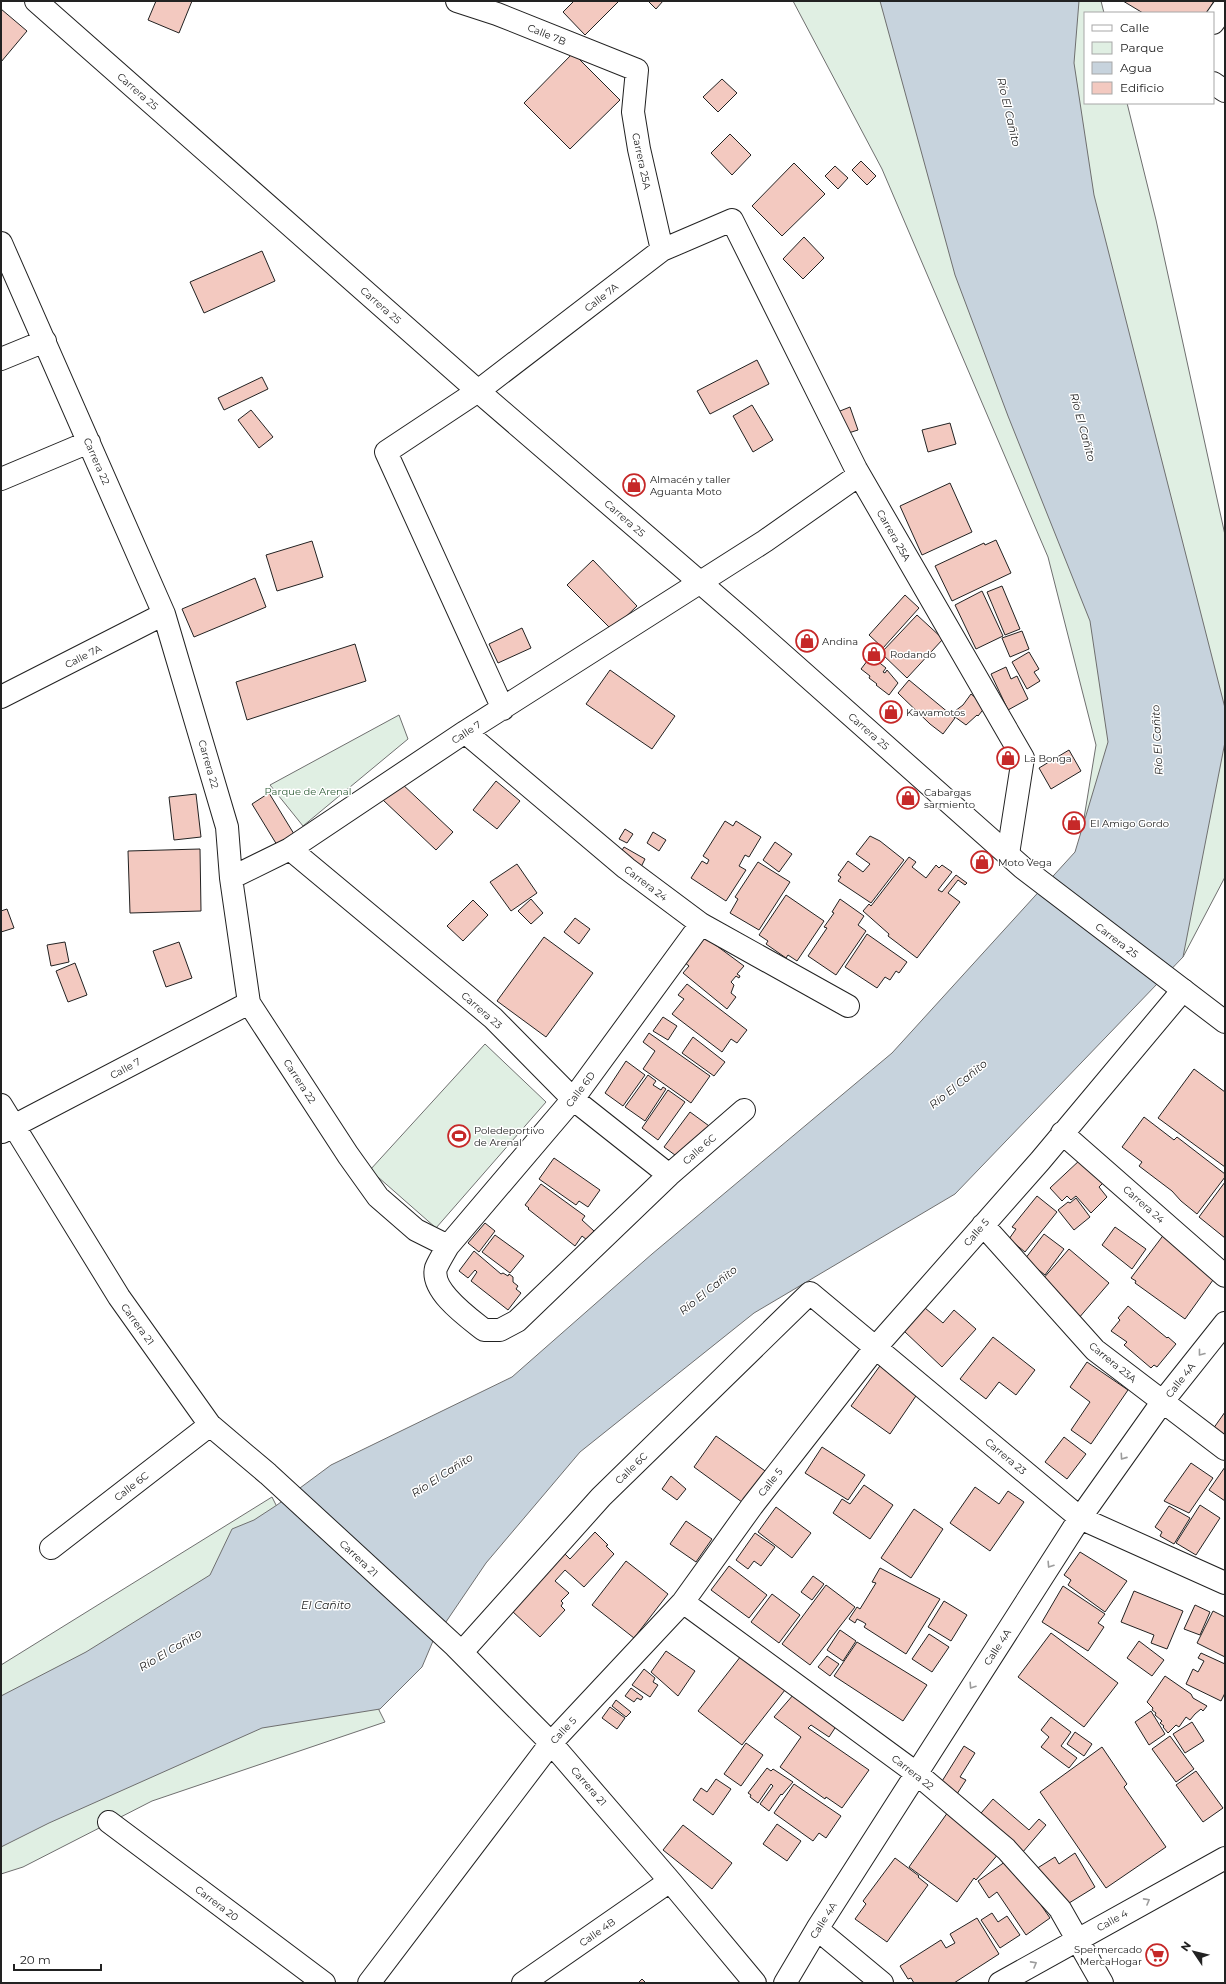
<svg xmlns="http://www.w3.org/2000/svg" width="1226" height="1984" viewBox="0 0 1226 1984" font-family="Montserrat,sans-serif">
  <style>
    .green { fill: #e0efe3; stroke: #6f6f6f }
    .water { fill: #c7d3dd; stroke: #6f6f6f }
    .building { fill: #f3c9c0; stroke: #222 }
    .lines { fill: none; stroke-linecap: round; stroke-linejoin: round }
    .minor-casing { stroke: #222; stroke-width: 24 }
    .major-casing { stroke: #222; stroke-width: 24 }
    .minor { stroke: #fff; stroke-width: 22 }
    .major { stroke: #fff; stroke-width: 22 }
    .oneway { stroke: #9c9c9c }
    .labels { text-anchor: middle; stroke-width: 3; stroke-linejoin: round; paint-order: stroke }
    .street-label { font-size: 10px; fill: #222; stroke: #fff }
    .poi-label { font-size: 10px; fill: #222; stroke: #fff; text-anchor: start }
    .park-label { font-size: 10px; fill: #2f5e38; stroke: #fff }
    .water-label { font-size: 11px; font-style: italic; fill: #222; stroke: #fff }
  </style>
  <rect width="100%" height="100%" fill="#fff"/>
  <path class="green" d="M793 1H1101L1104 13H1085V103H1127L1156 220 1225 535V877L1183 957 1076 867 1096 745 1048 557 882 169Z
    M399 715 408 739 303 826 270 785Z
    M485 1044 546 1102 436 1228 370 1170Z
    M272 1497 385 1722 152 1801 23 1867 1 1874V1665Z"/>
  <path class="water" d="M880 1H1079L1074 63 1094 195 1225 708V742L1183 957 955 1194 754 1313 580 1452 486 1563 433 1641 422 1667 380 1709 262 1728 49 1823 1 1847V1696L86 1652 210 1575 232 1529 254 1520 277 1505 331 1465 512 1377 652 1254 892 1053 1075 852 1108 742 1090 621 1008 416 955 275Z"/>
  <path class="building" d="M156 1H192L179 33 148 20Z
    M574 1H617L618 2 585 35 563 12Z
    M648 1H663L656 9Z
    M1123 1H1214L1207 13H1143Z
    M1 9 27 31 1 62Z
    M573 53 620 100 570 149 524 103Z
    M722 79 737 93 718 112 703 97Z
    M730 134 751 155 732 175 711 153Z
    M861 161 876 176 867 185 852 170Z
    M794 163 825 194 782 236 752 206Z
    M835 166 848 178 838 189 825 176Z
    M804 237 824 258 803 279 783 259Z
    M262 251 275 281 204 313 190 282Z
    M757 360 769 384 710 414 697 391Z
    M262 377 268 389 224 410 218 398Z
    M752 405 773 440 753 452 733 416Z
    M850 407 858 430 842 435 835 413Z
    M251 410 273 437 259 448 238 420Z
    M950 423 956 444 928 452 922 430Z
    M950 483 972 532 922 555 900 506Z
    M996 540 1011 573 952 601 935 566 984 543 985 545Z
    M312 541 323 577 277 591 266 555Z
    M593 560 637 606 612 630 567 585Z
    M255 578 266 607 194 637 182 609Z
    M1002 586 1020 629 1005 635 987 592Z
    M982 591 1003 636 976 649 955 605Z
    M905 595 919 608 883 648 869 635Z
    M917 615 943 639 907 678 881 653Z
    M522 628 531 648 498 663 489 644Z
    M1022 631 1029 649 1010 657 1002 638Z
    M355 644 366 681 247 720 236 682Z
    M1029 652 1039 669 1034 672 1040 681 1027 689 1012 662Z
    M871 656 886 668 883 672 885 673 887 670 898 683 889 695 876 685 877 684 869 678 870 676 861 669Z
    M1006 667 1011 679 1017 676 1028 699 1008 710 991 674Z
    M610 670 675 716 652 749 586 704Z
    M909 680 955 718 943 734 930 724 898 693Z
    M971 694 986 706 978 716 977 715 966 725 951 714 963 705Z
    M1069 750 1081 771 1051 789 1039 768Z
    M496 781 520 801 497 829 473 810Z
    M400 782 453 832 436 850 383 800Z
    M269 793 294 834 277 845 252 804Z
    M196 794 201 837 174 840 169 797Z
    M725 821 733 826 736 821 761 837 749 857 745 855 739 866 746 870 726 901 691 878 702 861 707 864 709 860 703 856Z
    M625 829 633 834 627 843 619 839Z
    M653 832 666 840 659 851 647 843Z
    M870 836 880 841 904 860 871 903 838 881 841 877 838 875 848 861 863 872 870 864 856 854Z
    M775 842 792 854 779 872 763 860Z
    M624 847 645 859 640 869 618 857Z
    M200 849 201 911 130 913 128 851Z
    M909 857 916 862 912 867 926 878 936 865 939 868 942 865 952 872 938 890 942 892 956 875 967 883 965 885 958 880 948 893 960 902 917 958 888 936 889 934 863 911 869 904 871 906Z
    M758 862 790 882 759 930 730 913 738 899 735 897Z
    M517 864 537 893 511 911 490 882Z
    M786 895 824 921 797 961 788 955 786 958 766 944 768 941 759 935Z
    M531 899 543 913 531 924 518 911Z
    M840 899 864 916 858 925 866 931 836 975 808 956 827 928 824 927 834 913 832 912Z
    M473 900 488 915 463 941 447 926Z
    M7 909 14 928 1 932V911Z
    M575 918 590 929 579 944 564 932Z
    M698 932 744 966 737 974 740 976 739 978 736 976 731 982 734 985 731 993 736 997 727 1009 683 973 689 966 679 958Z
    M867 934 907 962 899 973 896 971 890 980 885 977 877 988 845 967Z
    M544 937 593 973 546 1037 497 1001Z
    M65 942 69 962 51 966 47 945Z
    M179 942 192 978 166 987 153 951Z
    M75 963 87 995 68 1002 56 971Z
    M687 984 747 1030 737 1043 731 1039 722 1052 672 1014 684 999 678 995Z
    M663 1017 677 1026 668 1040 653 1031Z
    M649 1033 710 1076 691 1103 643 1069 655 1051 643 1042Z
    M693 1037 725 1062 714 1076 682 1053Z
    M626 1061 645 1075 623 1106 605 1093Z
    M1194 1069 1225 1092V1167L1158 1118Z
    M648 1075 656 1081 653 1085 661 1090 663 1087 666 1089 645 1121 625 1107Z
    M668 1090 685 1102 658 1140 642 1128Z
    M690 1112 716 1131 690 1166 664 1147Z
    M1144 1117 1174 1140 1177 1137 1225 1174V1177L1197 1214 1181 1201 1172 1191 1139 1166 1142 1162 1122 1147Z
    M554 1158 600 1190 588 1207 579 1201 576 1205 539 1179Z
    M1081 1159 1103 1183 1099 1187 1107 1197 1091 1213 1076 1196 1071 1200 1067 1196 1062 1201 1050 1188Z
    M1225 1182V1238L1199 1217Z
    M541 1184 585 1216 582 1220 594 1231 587 1240 582 1236 575 1246 528 1209 529 1208 525 1205Z
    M1037 1196 1057 1212 1025 1252 1009 1239 1016 1229 1012 1227Z
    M1076 1198 1090 1217 1074 1230 1058 1210 1068 1202 1070 1203Z
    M485 1223 495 1231 479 1252 468 1243Z
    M1115 1227 1146 1249 1132 1269 1102 1245Z
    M1165 1233 1218 1273 1185 1319 1135 1283 1136 1281 1131 1278Z
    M1044 1234 1064 1249 1045 1275 1025 1259Z
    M495 1235 524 1256 510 1273 482 1252Z
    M1069 1249 1109 1283 1078 1319 1042 1280Z
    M474 1251 501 1274 503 1273 508 1276 509 1274 513 1277V1282L518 1286 516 1289 521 1293 508 1310 471 1281 477 1272 475 1270 468 1278 459 1271Z
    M1128 1306 1167 1338 1168 1337 1176 1344 1157 1367 1154 1365 1151 1368 1124 1345 1127 1342 1111 1331 1120 1320 1118 1318Z
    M925 1308 943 1323 954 1310 976 1329 942 1367 904 1331Z
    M993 1337 1035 1370 1016 1395 999 1382 986 1399 960 1379Z
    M1087 1362 1128 1390 1091 1444 1071 1430 1090 1402 1070 1387Z
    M882 1363 920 1390 890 1434 851 1406Z
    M1225 1412V1438L1213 1429Z
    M716 1436 768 1473 746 1505 694 1467Z
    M1064 1437 1086 1454 1067 1479 1045 1462Z
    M822 1447 865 1475 848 1500 805 1473Z
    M1191 1463 1213 1478 1189 1513 1164 1501Z
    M1225 1467V1501L1209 1490Z
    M671 1476 686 1489 677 1500 662 1489Z
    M864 1485 893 1505 870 1539 833 1513 842 1499 850 1504Z
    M975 1487 999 1504 1008 1491 1024 1502 990 1551 950 1523Z
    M1200 1505 1220 1518 1196 1555 1176 1543Z
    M1169 1506 1190 1518 1174 1544 1160 1536 1162 1532 1155 1527Z
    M776 1507 811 1533 792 1558 758 1532Z
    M914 1509 943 1529 911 1578 881 1558Z
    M686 1521 712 1539 696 1562 670 1544Z
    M595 1532 608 1545 606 1546 614 1554 584 1587 565 1570 555 1581 569 1593 561 1601 563 1603 561 1606 565 1610 540 1637 512 1611 564 1553 570 1559Z
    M755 1533 775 1547 761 1566 754 1561 748 1569 736 1560Z
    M1080 1552 1127 1581 1105 1612 1068 1585 1071 1580 1064 1575Z
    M626 1561 668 1594 634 1638 592 1605Z
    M729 1566 767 1595 749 1618 711 1590Z
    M880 1568 940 1599 906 1654 864 1627 866 1624 863 1622 857 1619 855 1623 849 1619 857 1607 860 1609 876 1583 872 1582Z
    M813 1576 824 1584 812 1600 801 1592Z
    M826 1585 855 1607 810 1665 782 1644Z
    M1063 1586 1105 1614 1098 1623 1104 1627 1088 1651 1042 1622Z
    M1134 1591 1183 1611 1167 1649 1151 1643 1154 1635 1121 1622Z
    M772 1594 800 1615 779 1643 751 1622Z
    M944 1601 967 1615 951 1641 928 1627Z
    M1195 1605 1210 1612 1200 1635 1184 1629Z
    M1213 1611 1225 1617V1657L1197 1643Z
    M840 1630 856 1641 843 1661 827 1650Z
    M1051 1633 1118 1683 1084 1727 1018 1677Z
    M929 1634 949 1647 932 1672 912 1659Z
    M1139 1641 1164 1660 1152 1676 1127 1658Z
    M857 1642 927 1685 903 1721 834 1676Z
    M748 1647 792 1681 742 1745 698 1711Z
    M666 1651 695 1671 678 1696 651 1672Z
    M1201 1653 1225 1664V1693L1221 1701 1186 1684 1193 1669 1198 1672 1204 1661 1198 1658Z
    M827 1656 839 1664 830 1676 818 1667Z
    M644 1669 655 1678 653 1682 658 1685 650 1697 632 1685Z
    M1165 1676 1191 1694 1193 1698 1207 1706 1203 1711 1201 1709 1195 1714 1190 1720 1186 1717 1179 1727 1176 1725 1168 1733 1163 1727 1164 1726 1160 1723 1162 1721 1155 1715 1156 1713 1152 1710 1153 1708 1147 1702Z
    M631 1688 643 1697 641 1700 637 1698 634 1702 625 1696Z
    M794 1694 837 1725 829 1737 811 1725 808 1728 869 1770 842 1808 826 1797 825 1799 780 1767 801 1737 774 1717Z
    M616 1700 631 1712 626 1717 612 1706Z
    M610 1707 625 1718 617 1729 602 1718Z
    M1151 1711 1165 1734 1149 1745 1135 1722Z
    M1051 1717 1071 1732 1061 1746 1077 1758 1069 1768 1041 1747 1049 1737 1041 1730Z
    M1192 1722 1204 1741 1185 1753 1173 1734Z
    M1075 1732 1092 1744 1084 1756 1067 1744Z
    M1170 1736 1194 1769 1176 1782 1152 1749Z
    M746 1743 763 1755 741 1786 724 1774Z
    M964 1746 975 1753 960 1777 966 1780 955 1797 939 1786Z
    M1102 1747 1127 1784 1124 1787 1166 1847 1106 1888 1040 1792Z
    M767 1768 771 1771 773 1769 793 1782 782 1795 781 1794 769 1811 760 1804 773 1786 771 1784 758 1803 750 1797 751 1795 748 1793Z
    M1196 1771 1223 1808 1203 1822 1176 1785Z
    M716 1779 731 1789 713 1815 693 1800 701 1788 707 1792Z
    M794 1784 841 1816 826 1838 819 1833 813 1841 774 1813Z
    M993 1799 1029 1830 1039 1819 1046 1825 1022 1853 976 1819Z
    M948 1812 1000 1852 976 1880 974 1878 957 1902 909 1867Z
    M777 1824 801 1841 787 1861 763 1844Z
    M683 1825 732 1863 712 1889 663 1850Z
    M1075 1853 1095 1887 1061 1908 1036 1869 1055 1857 1059 1864Z
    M895 1858 919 1876 918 1877 928 1885 887 1942 855 1919 866 1904 863 1901Z
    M1009 1859 1050 1918 1026 1935 997 1892 989 1898 978 1881Z
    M992 1913 998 1922 1007 1916 1020 1935 1000 1948 981 1920Z
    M977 1918 999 1954 954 1983H914L911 1978 908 1979 900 1966 941 1940 946 1948 955 1943 950 1934Z
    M642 1979 646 1983H638Z"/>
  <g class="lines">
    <g class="minor-casing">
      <path id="minor" d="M457 1 497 14 637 70 633 112 639 149 662 250
        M1213 23 1225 6
        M1213 83 1225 91
        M1 243 164 614 227 827 231 878 249 1003 348 1155 378 1197 416 1230 448 1246
        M1 359 45 341
        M1 479 89 442
        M1 697 164 614
        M503 709 386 452 478 391 662 250 732 220 856 469 1023 758 1008 854
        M465 732 626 868 701 924 848 1006
        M290 849 493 1018 573 1099 669 1175
        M231 878 290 849 465 732 765 541 859 475
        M701 924 573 1099 448 1246C444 1253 439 1261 436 1268 430 1291 469 1318 484 1330H500L517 1321 669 1175 744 1110
        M1 1105 119 1297 210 1425 268 1474 455 1646 551 1743 670 1881 755 1983
        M2 1132 249 1003
        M1062 1133 1225 1276
        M983 1225 1095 1350 1225 1449
        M51 1548 210 1425
        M683 1602 916 1773 1006 1849 1060 1909 1102 1983
        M462 1652 601 1497 810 1293 1080 1518 1225 1583
        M109 1822 324 1983
        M817 1929 882 1983
        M369 1983 551 1743 683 1602 752 1506 876 1347 1040 1161 1183 990
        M523 1983 670 1881
        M785 1983 817 1929 1080 1518 1163 1401 1225 1323
        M1000 1983 1225 1858"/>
    </g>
    <g class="major-casing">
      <path id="major" d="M36 1 478 391 746 622 1023 868 1225 1022"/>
    </g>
    <use href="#minor" class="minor"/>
    <use href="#major" class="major"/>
  </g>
  <defs><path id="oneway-chevron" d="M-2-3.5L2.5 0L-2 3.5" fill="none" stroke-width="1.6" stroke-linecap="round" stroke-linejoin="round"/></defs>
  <g class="oneway">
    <use href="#oneway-chevron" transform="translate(1201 1353) rotate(128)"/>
    <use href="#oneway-chevron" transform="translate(1123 1457) rotate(125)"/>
    <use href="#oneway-chevron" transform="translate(1050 1565) rotate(123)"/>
    <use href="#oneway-chevron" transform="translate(972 1686) rotate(123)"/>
    <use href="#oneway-chevron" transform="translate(1147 1901) rotate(-29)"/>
    <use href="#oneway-chevron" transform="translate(1034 1964) rotate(-29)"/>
  </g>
  <defs>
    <g id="shop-ring" transform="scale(1.15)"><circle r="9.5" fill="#fff" stroke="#c62828" stroke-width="1.5"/><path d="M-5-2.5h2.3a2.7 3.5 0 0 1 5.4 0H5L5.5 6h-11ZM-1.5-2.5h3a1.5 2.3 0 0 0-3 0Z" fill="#c62828"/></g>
    <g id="stadium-ring" transform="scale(1.15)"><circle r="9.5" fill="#fff" stroke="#c62828" stroke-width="1.5"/><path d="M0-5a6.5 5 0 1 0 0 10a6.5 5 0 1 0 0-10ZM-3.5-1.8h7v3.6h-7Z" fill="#c62828"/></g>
    <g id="supermarket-ring" transform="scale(1.15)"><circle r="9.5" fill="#fff" stroke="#c62828" stroke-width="1.5"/><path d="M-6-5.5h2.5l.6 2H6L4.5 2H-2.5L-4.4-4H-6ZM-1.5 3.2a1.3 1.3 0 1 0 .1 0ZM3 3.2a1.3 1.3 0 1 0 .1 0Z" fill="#c62828"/></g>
  </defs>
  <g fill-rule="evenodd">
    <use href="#shop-ring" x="634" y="485"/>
    <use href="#shop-ring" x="807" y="641"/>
    <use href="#shop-ring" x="874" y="654"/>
    <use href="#shop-ring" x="891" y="712"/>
    <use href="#shop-ring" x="1008" y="758"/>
    <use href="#shop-ring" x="908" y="798"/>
    <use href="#shop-ring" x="1074" y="823"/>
    <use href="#shop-ring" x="982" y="862"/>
    <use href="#stadium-ring" x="459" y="1136"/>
    <use href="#supermarket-ring" x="1157" y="1955"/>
  </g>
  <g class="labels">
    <g class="street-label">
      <text transform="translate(547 34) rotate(22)" y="4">Calle 7B</text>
      <text transform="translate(138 91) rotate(41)" y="4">Carrera 25</text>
      <text transform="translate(642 161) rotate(78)" y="4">Carrera 25A</text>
      <text transform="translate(601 297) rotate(-38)" y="4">Calle 7A</text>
      <text transform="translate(381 305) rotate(41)" y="4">Carrera 25</text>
      <text transform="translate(97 461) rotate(66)" y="4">Carrera 22</text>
      <text transform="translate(625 518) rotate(41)" y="4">Carrera 25</text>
      <text transform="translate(894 535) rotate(60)" y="4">Carrera 25A</text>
      <text transform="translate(83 656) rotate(-27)" y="4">Calle 7A</text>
      <text transform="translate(869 731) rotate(41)" y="4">Carrera 25</text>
      <text transform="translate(466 732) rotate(-33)" y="4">Calle 7</text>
      <text transform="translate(209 764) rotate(74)" y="4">Carrera 22</text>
      <text transform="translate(646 883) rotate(37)" y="4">Carrera 24</text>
      <text transform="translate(1117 940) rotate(37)" y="4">Carrera 25</text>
      <text transform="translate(482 1010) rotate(41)" y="4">Carrera 23</text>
      <text transform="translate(125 1068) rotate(-28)" y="4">Calle 7</text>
      <text transform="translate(300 1081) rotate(57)" y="4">Carrera 22</text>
      <text transform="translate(580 1089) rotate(-53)" y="4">Calle 6D</text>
      <text transform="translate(699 1149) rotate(-41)" y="4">Calle 6C</text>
      <text transform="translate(1144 1204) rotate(41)" y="4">Carrera 24</text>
      <text transform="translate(976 1232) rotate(-49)" y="4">Calle 5</text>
      <text transform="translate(138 1324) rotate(54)" y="4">Carrera 21</text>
      <text transform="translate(1113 1362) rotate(39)" y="4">Carrera 23A</text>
      <text transform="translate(1180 1380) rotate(-52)" y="4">Calle 4A</text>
      <text transform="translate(1006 1456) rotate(40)" y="4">Carrera 23</text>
      <text transform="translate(631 1468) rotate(-44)" y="4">Calle 6C</text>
      <text transform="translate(770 1482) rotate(-52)" y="4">Calle 5</text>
      <text transform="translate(131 1486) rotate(-38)" y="4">Calle 6C</text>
      <text transform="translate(359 1558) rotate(43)" y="4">Carrera 21</text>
      <text transform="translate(997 1647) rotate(-57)" y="4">Calle 4A</text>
      <text transform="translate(563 1730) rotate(-47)" y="4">Calle 5</text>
      <text transform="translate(913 1772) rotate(38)" y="4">Carrera 22</text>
      <text transform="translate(589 1786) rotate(49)" y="4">Carrera 21</text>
      <text transform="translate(217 1903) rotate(37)" y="4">Carrera 20</text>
      <text transform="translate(823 1920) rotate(-58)" y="4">Calle 4A</text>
      <text transform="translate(1112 1920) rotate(-29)" y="4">Calle 4</text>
      <text transform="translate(597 1932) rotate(-35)" y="4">Calle 4B</text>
    </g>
    <g class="poi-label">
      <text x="650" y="483">Almacén y taller<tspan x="650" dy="12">Aguanta Moto</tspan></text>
      <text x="822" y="645">Andina</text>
      <text x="890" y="658">Rodando</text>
      <text x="906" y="716">Kawamotos</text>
      <text x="1024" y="762">La Bonga</text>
      <text x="924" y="796">Cabargas<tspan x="924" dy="12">sarmiento</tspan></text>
      <text x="1090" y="827">El Amigo Gordo</text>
      <text x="998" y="866">Moto Vega</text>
      <text x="474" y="1134">Poledeportivo<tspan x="474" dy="12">de Arenal</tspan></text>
      <text x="1142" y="1953" text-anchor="end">Spermercado<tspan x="1142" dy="12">MercaHogar</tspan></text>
    </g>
    <g class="park-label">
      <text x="308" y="795">Parque de Arenal</text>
    </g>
    <g class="water-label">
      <text transform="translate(1009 112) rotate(77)" y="4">Río El Cañito</text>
      <text transform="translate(1083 427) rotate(75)" y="4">Río El Cañito</text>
      <text transform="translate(1157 740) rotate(-93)" y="4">Río El Cañito</text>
      <text transform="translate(958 1084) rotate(-39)" y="4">Río El Cañito</text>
      <text transform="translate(708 1290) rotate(-39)" y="4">Río El Cañito</text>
      <text transform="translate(442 1475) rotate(-33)" y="4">Río El Cañito</text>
      <text x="326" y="1609">El Cañito</text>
      <text transform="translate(170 1650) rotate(-31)" y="4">Río El Cañito</text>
    </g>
  </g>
  <rect width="1226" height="1984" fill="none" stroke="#222222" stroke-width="4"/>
  <rect x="1084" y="12" width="130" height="92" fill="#ffffff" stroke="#a7a7a7"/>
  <rect x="1092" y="25" width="20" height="6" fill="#ffffff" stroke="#a7a7a7"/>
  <text x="1120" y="32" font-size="12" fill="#222222">Calle</text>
  <rect x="1092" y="42" width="20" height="12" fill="#e0efe3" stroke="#a7a7a7"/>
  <text x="1120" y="52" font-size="12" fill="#222222">Parque</text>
  <rect x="1092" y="62" width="20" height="12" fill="#c7d3dd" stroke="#a7a7a7"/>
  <text x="1120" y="72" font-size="12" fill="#222222">Agua</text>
  <rect x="1092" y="82" width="20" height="12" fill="#f3c9c0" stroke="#a7a7a7"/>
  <text x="1120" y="92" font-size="12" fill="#222222">Edificio</text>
  <g transform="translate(1194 1952) rotate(305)" stroke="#ffffff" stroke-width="3" paint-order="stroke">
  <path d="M0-3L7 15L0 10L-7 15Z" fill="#222222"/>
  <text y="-6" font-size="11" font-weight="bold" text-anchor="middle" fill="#222222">N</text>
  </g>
  <path d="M14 1964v6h87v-6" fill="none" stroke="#222222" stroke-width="2"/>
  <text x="20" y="1964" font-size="12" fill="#222222" stroke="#ffffff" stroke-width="3" paint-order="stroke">20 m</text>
</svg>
